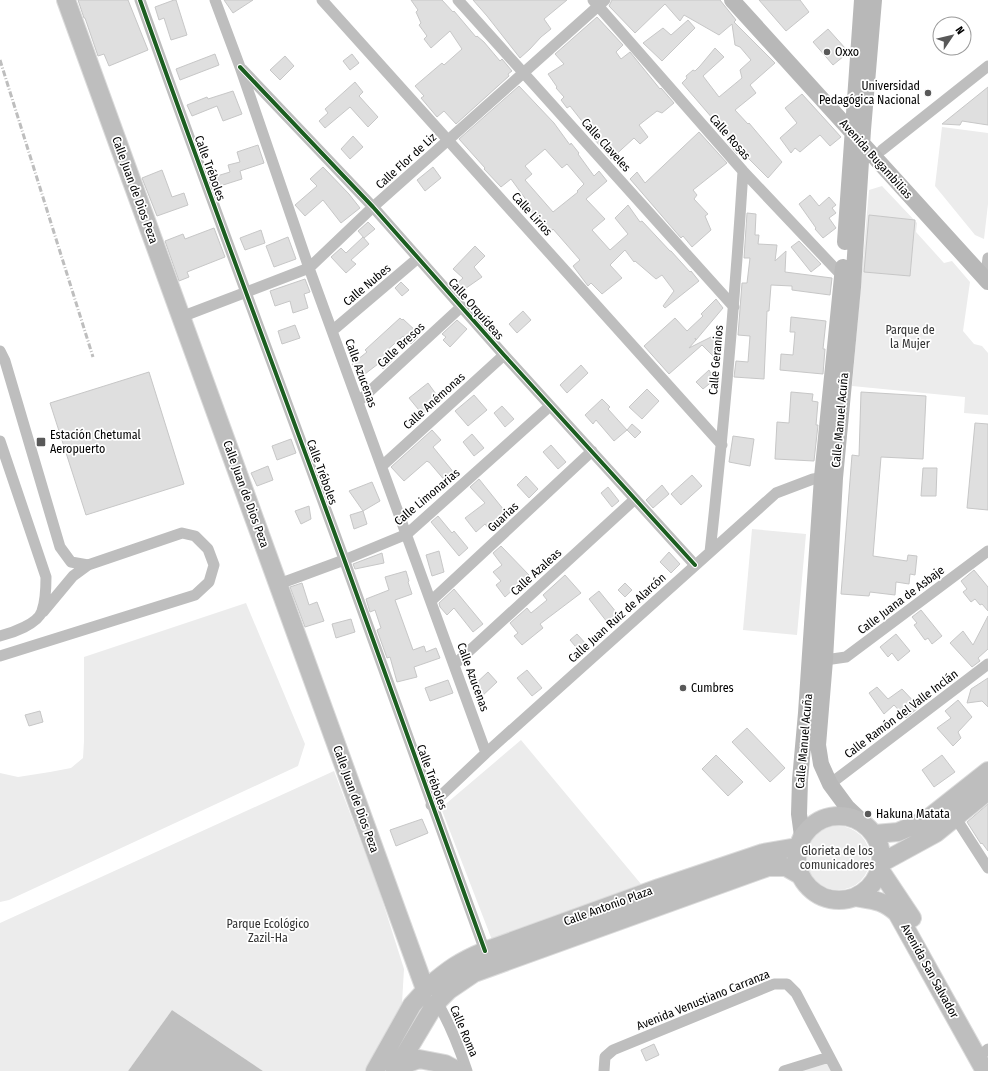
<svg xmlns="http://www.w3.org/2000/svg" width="988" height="1071" viewBox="0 0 988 1071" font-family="'Fira Sans Condensed',sans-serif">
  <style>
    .green { fill: #ececec }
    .water { fill: #bfbfbf }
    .building { fill: #dfdfdf; stroke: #c7c7c7; fill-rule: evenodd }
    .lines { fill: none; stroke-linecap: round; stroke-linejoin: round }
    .primary-casing { stroke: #dbdbdb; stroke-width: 20 }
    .minor { stroke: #bebebe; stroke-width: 11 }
    .secondary { stroke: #b8b8b8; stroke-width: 16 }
    .primary { stroke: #bebebe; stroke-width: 18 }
    .rail { stroke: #bebebe; stroke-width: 3; stroke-dasharray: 6 2 1 2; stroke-linecap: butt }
    .cycleway-casing { stroke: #fff; stroke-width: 6 }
    .cycleway { stroke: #1b5e20; stroke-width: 4 }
    .poi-dot { fill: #595959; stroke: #fff; stroke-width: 1.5 }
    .labels { text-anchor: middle; stroke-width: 3.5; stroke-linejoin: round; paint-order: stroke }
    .poi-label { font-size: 12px; fill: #000; stroke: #fff; text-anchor: start }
    .street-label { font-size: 12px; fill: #000; stroke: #fff }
    .park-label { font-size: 12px; fill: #333; stroke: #fff }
  </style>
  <rect width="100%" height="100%" fill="#fff"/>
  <path class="green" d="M942 127 988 133V204L984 239 975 235 935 186Z
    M882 186 917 223 916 232 944 263 952 261 970 282 963 331 974 344 982 346 988 353V415L964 413 965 397 852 386 869 190Z
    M752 529 806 534 797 635 743 630Z
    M246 603 305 744 298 766 9 900 0 902V773L18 777 50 772 71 768 83 758 84 741V657Z
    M521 740 641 884 492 940 441 808Z
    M334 771 378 887 404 969 402 1003 393 1023 366 1071H263L172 1010 128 1071H0V923Z
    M806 858a32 32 0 1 1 64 0a32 32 0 1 1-64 0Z
    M827 1061 833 1071H801Z"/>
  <path class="water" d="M172 1010 263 1071H128Z"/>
  <path class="building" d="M78 0H128L148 50 109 66 104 54 98 56 85 18H84Z
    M174 0H176L187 35 171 40 164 18 159 20 155 7Z
    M224 0H253L233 13Z
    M411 0H442L453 12 454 11 476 37 477 36 484 42 500 61 502 59 512 71 508 74 509 76 456 124 444 111 437 117 421 98 424 96 415 86 442 63 444 65 462 49 450 31 431 48 424 39 427 36 419 25 421 23 416 12 418 10Z
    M473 0H567L544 19 551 29 541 37 530 49 520 58 487 16Z
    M612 0H720L736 20 734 22 775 63 750 85 756 93 735 110 748 124 749 123 782 162 768 178 741 151 737 154 729 144 732 141 682 83 687 78 686 76 693 70 695 71 700 66 715 48 724 57 703 76 719 97 742 78 740 70 751 60 740 47 735 45 732 24 719 35 684 15 680 21 665 4 635 33 609 6Z
    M759 0H800L809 12 786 31Z
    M597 17 623 45 616 52 621 59 630 52 660 89 661 88 674 103 662 113 657 111 639 125 648 137 640 144 634 138 611 159 595 140 596 139 570 106 567 108 561 100 564 97 556 88 557 87 548 74 564 64 555 54Z
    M688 20 695 28 662 61 643 43 663 28 671 35Z
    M828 29 845 48 841 52 844 56 833 65 813 42Z
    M215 54 219 65 180 80 176 69Z
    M352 54 359 63 350 70 343 61Z
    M285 56 294 66 280 80 270 70Z
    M355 82 363 92 359 96 378 117 368 127 350 107 325 128 319 121 328 113 325 109Z
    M519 86 554 123 570 145 571 143 579 153 578 154 594 176 599 171 607 181 586 199 605 219 592 230 610 250 628 234 615 218 628 205 640 222 642 221 670 251H671L690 272 691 271 699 281 665 308 663 306 674 291 662 275 656 279 635 261 634 262 625 250 610 265 622 278 602 294 591 283 588 286 573 266 580 260 553 229 547 236 537 225 540 223 525 203 527 201 511 179 501 187 484 169 485 168 459 139ZM545 149 562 168 567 164 584 184 577 191 578 192 553 212 525 180 532 174 525 166Z
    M988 87V125L962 121 960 125 942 124Z
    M233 91 242 114 223 121 217 106 192 116 187 105 207 97 208 99Z
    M802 94 841 137 830 146 820 135 800 152 795 148 791 153 780 138 797 123 785 108Z
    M699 132 727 163 693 190 697 195 694 199 708 214 705 216 711 230 692 247 683 236 681 238 630 179 637 172 645 183Z
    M353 136 363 147 350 159 341 149Z
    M258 145 264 163 240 171 242 179 220 186 217 176 230 172 228 165 240 162 237 152Z
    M323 167 349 194 360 208 341 223 323 200 305 216 295 205 317 186 310 179Z
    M433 167 441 178 425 191 417 180Z
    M162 170 172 197 184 193 188 205 157 216 142 178Z
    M810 195 819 206 829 197 836 205 832 208 836 213 829 218 836 228 823 238 815 229 816 228 799 204Z
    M747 213 756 214 755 235H759L758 244 777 245 775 261 786 251 785 272 832 278 830 295 792 290V286L771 285 769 311H767L764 379 734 377 736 361 748 362 750 336 738 335 742 283H747L750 258H744Z
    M869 215 915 220 910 276 864 272Z
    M368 222 375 229 364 238 358 231Z
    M214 228 225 257 187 272 189 277 179 281 165 241 183 234 185 239Z
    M261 230 265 243 245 250 240 238Z
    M288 237 296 259 274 267 266 246Z
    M363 237 369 244 351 260 356 264 346 273 331 257 341 248 346 253Z
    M799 241 821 264 811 272 791 247Z
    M475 246 485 256 474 267 482 277 459 293 453 287 463 278 453 269Z
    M305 279 310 292 304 294 308 308 293 313 290 301 275 306 270 291Z
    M401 282 409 290 402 296 395 288Z
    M716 299 723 308 696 340 695 338 696 340 689 348 717 334 716 359 702 345 669 374 644 346 675 318 687 331 703 316 701 314Z
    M523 311 531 320 517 333 509 324Z
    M791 317 826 321 823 349H825L823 374 780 370 781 354 793 355 795 332H790Z
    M400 318 402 320 403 319 417 332 415 334 418 337 411 344 403 336 384 353 392 361 383 369 378 364 361 377 352 364 367 352 365 350Z
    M457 320 467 329 450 347 443 340 446 337 442 334Z
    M295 325 300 338 282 344 278 331Z
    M581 365 588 373 567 393 560 385Z
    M709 370 714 380 703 389 696 382Z
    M149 372 184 484 86 515 50 403Z
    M428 383 441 401 423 415 409 398Z
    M647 389 659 401 642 419 629 407Z
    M791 392 813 394 812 401 818 402 816 425H818L814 461 775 459 777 422 789 423Z
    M861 392 926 396 923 459 881 457 873 556 907 561 908 555 917 556 915 575 910 574 909 584 896 582 895 595 870 592 869 596 841 594 852 455 859 456Z
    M474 395 487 410 468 426 455 411Z
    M602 399 610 407 608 409 627 430 632 424 641 432 635 438 627 430 614 441 596 420 593 424 585 415Z
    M502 406 514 419 505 427 494 413Z
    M975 423 988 424V510L967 508Z
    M432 430 441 440 433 447 455 474 446 482 429 462H428L427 461 404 481 391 467Z
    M472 434 484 448 474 456 463 442Z
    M733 436 754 439 750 466 729 462Z
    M291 439 296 453 277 460 272 446Z
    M551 445 566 462 558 469 543 452Z
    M268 466 273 480 257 486 251 473Z
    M923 468H937L936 496H921Z
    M692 475 702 486 681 505 671 494Z
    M526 476 538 489 529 498 517 485Z
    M479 479 508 515 489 529 485 524 476 532 465 518 485 503 470 487Z
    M372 482 380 501 363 511 349 491Z
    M662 485 669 494 653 508 646 500Z
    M608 487 619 501 612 507 601 493Z
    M309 506 311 519 301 524 295 511Z
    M363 511 367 524 354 529 350 515Z
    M438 516 452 533 454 531 468 548 459 556 431 522Z
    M501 546 529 575 505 597 496 585 501 581 493 572 502 565 493 553Z
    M439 551 444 572 432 576 426 555Z
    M669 552 680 564 671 573 660 562Z
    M382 553 384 563 355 569 353 564Z
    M974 570 988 587V611L982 604 980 605 975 599 971 602 963 592 967 589 961 581Z
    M406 571 409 581 408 582 412 594 395 600 413 650 424 646 426 652 436 648 440 658 414 667 417 677 397 682 390 657 387 658 377 630 381 628 375 610 370 612 366 599 389 590 385 577Z
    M565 575 581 593 540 624 543 628 522 645 514 636 518 633 510 623 527 608 531 613 547 600 543 595Z
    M302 583 309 605 317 602 324 621 305 627 290 587Z
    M625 583 632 590 625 597 618 590Z
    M454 589 483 624 473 632 454 608 447 615 440 607 439 603Z
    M599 591 621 618 611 627 589 599Z
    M921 610 942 636 932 644 928 638 925 640 914 625 917 623 912 617Z
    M988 616V649L978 658 980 661 972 667 950 643 963 631 973 645Z
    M351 619 355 632 336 638 332 624Z
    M577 634 587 645 580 652 570 640Z
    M896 634 910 651 898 661 892 653 888 657 880 647Z
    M527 670 542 688 532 696 517 678Z
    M488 672 497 682 480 698 471 688Z
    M988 678V707L982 701 967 703 971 689Z
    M448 680 453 693 430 701 425 688Z
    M877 687 888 699 902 689 919 707 906 718 894 705 884 714 869 693Z
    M958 700 972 717 958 732 961 738 953 746 937 728 951 718 945 711Z
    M40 711 43 722 29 726 25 715Z
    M747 728 785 768 770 782 732 742Z
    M716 755 743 782 728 796 702 769Z
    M942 755 955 772 934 787 922 770Z
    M988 804V851L982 843 981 844 967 822Z
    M422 819 428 833 396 846 390 830Z
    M654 1044 659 1055 646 1061 641 1050Z"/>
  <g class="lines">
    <g class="primary-casing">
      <path id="primary" d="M66 0 425 989
        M797 858a42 42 0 1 1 84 0a42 42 0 1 1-84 0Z
        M875 834 898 832 926 820 988 771
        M881 863 936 833 988 791
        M880 870 912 918
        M855 897C873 900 883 900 897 913L985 1071
        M428 987C448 970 460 961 485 951L659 888 763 853 797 847
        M439 1000 449 990 474 973 768 867H786L800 875
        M397 1067 419 1059 445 1064 458 1071
        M375 1071 412 1005 422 994
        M395 1071 435 1004"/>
    </g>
    <path class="minor" d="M140 0C206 187 276 372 344 559 391 689 437 820 485 951
      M215 0 240 67 309 268 486 753
      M322 0 722 445
      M458 0 734 307
      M593 0 743 171 845 279
      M242 69 373 207 504 355 695 565
      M882 150 988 66
      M981 275 987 266 988 258
      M181 317 309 268 373 207 605 0
      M332 331 418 258
      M0 351 5 361 60 547 71 562 88 565 182 533 195 536 208 549 214 565 209 582 195 595 0 656
      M358 402 461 307
      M0 441 46 577C46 588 46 600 42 611 38 624 12 633 0 636
      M382 466 504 355
      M710 552C724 425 735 298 743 171
      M279 584 344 560 407 534 550 406
      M431 601 592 451
      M43 612 73 576 88 565
      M825 660 846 657 988 551
      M455 664 635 499
      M830 784 988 664
      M431 805 486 753 776 493 813 479 828 477
      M955 817 988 868
      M437 1002C450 1024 459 1047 467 1071
      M986 1051 988 1049
      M604 1071 605 1057 613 1050 774 984H787L796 993 837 1071
      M784 1071 829 1057"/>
    <path class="secondary" d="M732 0 988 282
      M845 242 862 0
      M865 824 847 807 830 784 821 764 818 745 825 660 835 478 853 287 863 130 874 0
      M802 836 799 814 800 780 806 713 822 477 843 267"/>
    <use href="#primary" class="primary"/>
    <path class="rail" d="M0 60 93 357"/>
    <g class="cycleway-casing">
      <path id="cycleway" d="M140 0C206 187 276 372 344 559 391 689 437 820 485 951
        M240 67 373 207 504 355 695 565"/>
    </g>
    <use href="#cycleway" class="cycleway"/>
  </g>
  <g class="poi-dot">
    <circle cx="827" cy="52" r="4"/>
    <circle cx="928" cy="93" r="4"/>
    <rect x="36" y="437" width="10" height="10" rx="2"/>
    <circle cx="683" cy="688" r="4"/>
    <circle cx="868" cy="814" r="4"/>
  </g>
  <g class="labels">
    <g class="poi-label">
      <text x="835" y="56">Oxxo</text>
      <text x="920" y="90" text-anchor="end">Universidad<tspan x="920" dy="14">Pedagógica Nacional</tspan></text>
      <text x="50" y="439">Estación Chetumal<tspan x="50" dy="14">Aeropuerto</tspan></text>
      <text x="691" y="692">Cumbres</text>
      <text x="876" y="818">Hakuna Matata</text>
    </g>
    <g class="street-label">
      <text transform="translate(730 137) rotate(49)" y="4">Calle Rosas</text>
      <text transform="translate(606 145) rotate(48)" y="4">Calle Claveles</text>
      <text transform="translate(876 159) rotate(48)" y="4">Avenida Bugambilias</text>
      <text transform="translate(406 161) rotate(-42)" y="4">Calle Flor de Liz</text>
      <text transform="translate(210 168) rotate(70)" y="4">Calle Tréboles</text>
      <text transform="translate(135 190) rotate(70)" y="4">Calle Juan de Dios Peza</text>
      <text transform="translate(532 214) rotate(48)" y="4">Calle Lirios</text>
      <text transform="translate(367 285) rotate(-40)" y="4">Calle Nubes</text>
      <text transform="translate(476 309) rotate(49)" y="4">Calle Orquídeas</text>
      <text transform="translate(401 345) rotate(-43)" y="4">Calle Bresos</text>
      <text transform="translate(716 360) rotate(-85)" y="4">Calle Geranios</text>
      <text transform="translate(361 373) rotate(70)" y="4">Calle Azucenas</text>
      <text transform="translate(434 401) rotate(-42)" y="4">Calle Anémonas</text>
      <text transform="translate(840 420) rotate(-85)" y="4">Calle Manuel Acuña</text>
      <text transform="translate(322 472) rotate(70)" y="4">Calle Tréboles</text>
      <text transform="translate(246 494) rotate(70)" y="4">Calle Juan de Dios Peza</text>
      <text transform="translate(427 497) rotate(-40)" y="4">Calle Limonarias</text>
      <text transform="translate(503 517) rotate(-43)" y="4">Guarias</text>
      <text transform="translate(536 572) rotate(-42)" y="4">Calle Azaleas</text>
      <text transform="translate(901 600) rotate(-37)" y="4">Calle Juana de Asbaje</text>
      <text transform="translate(617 618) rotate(-42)" y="4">Calle Juan Ruíz de Alarcón</text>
      <text transform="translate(473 677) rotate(70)" y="4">Calle Azucenas</text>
      <text transform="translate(901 714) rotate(-37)" y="4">Calle Ramón del Valle Inclán</text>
      <text transform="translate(804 741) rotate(-85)" y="4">Calle Manuel Acuña</text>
      <text transform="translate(432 777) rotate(70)" y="4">Calle Tréboles</text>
      <text transform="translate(356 799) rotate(70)" y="4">Calle Juan de Dios Peza</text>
      <text transform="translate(608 906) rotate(-20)" y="4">Calle Antonio Plaza</text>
      <text transform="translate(930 971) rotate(61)" y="4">Avenida San Salvador</text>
      <text transform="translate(703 1000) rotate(-22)" y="4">Avenida Venustiano Carranza</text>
      <text transform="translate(464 1031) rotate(67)" y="4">Calle Roma</text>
    </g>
    <g class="park-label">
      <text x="910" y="334">Parque de<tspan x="910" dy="14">la Mujer</tspan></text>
      <text x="837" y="855">Glorieta de los<tspan x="837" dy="14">comunicadores</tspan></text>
      <text x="268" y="928">Parque Ecológico<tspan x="268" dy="14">Zazil-Ha</tspan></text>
    </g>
  </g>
  <g transform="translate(952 36) rotate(55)"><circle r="19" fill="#ffffff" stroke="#999999"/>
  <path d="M0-3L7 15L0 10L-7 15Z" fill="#595959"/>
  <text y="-6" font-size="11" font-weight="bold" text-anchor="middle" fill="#000000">N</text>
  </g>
</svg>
